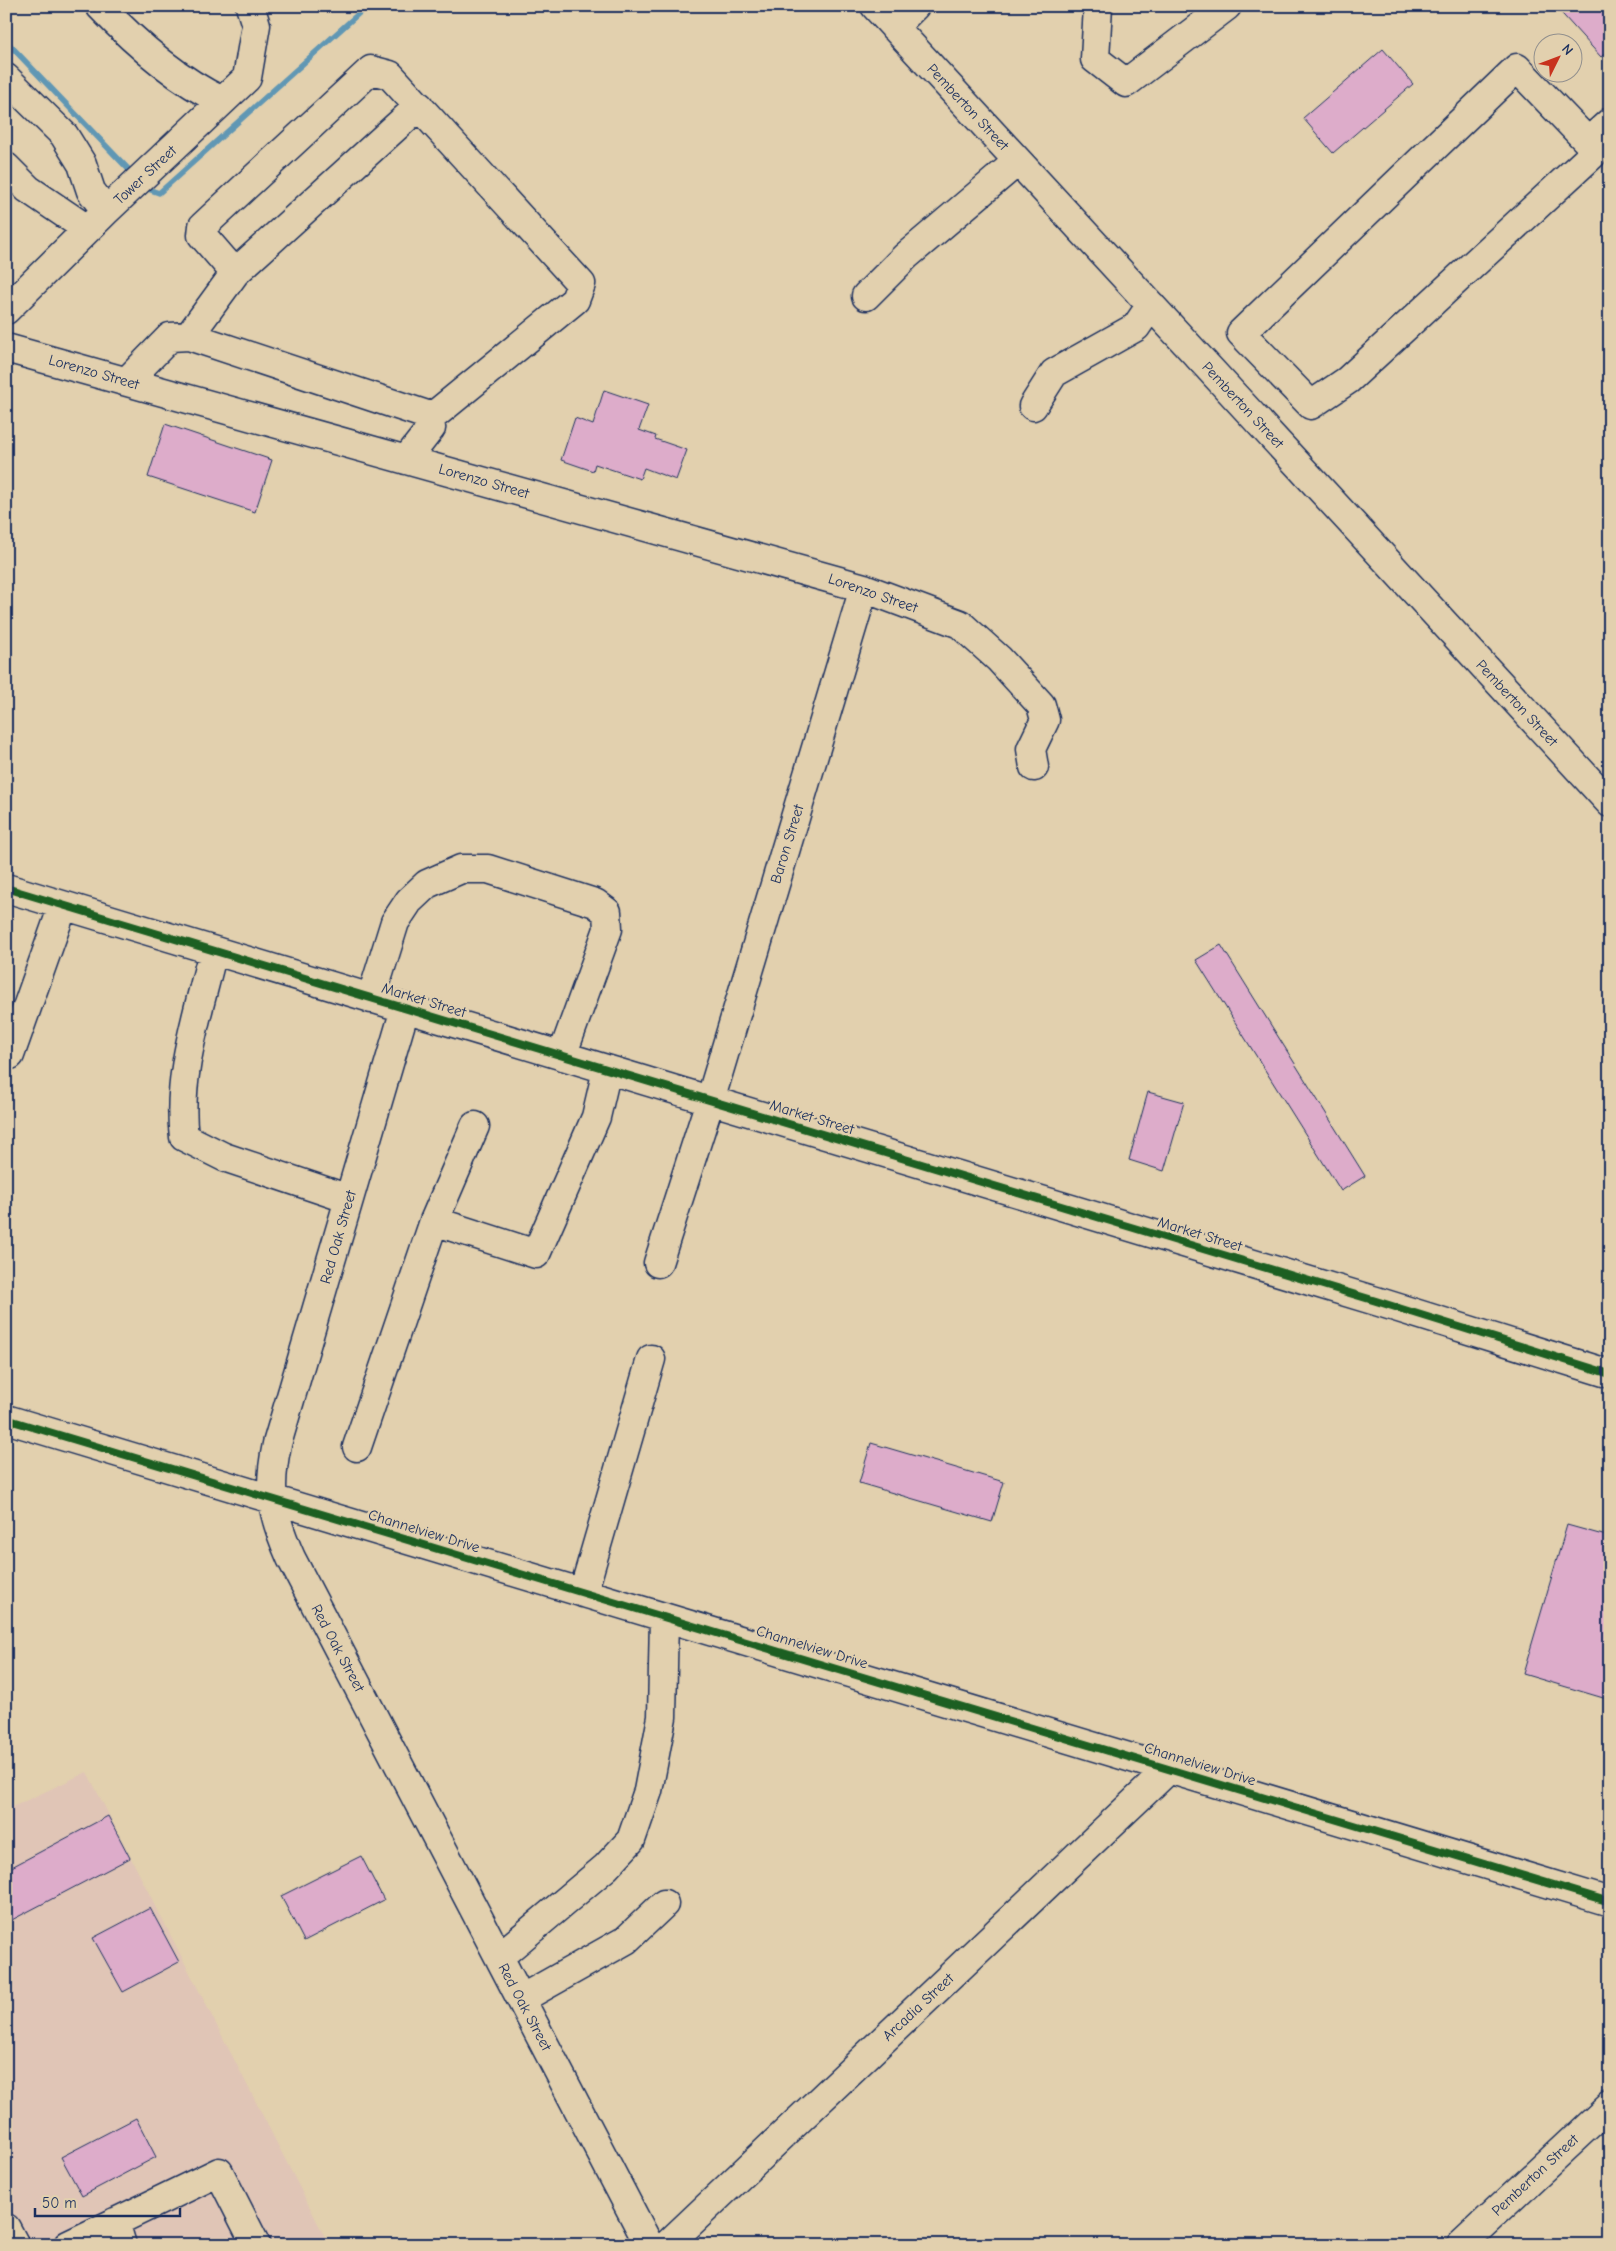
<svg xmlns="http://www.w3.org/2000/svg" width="1616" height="2251" viewBox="0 0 1616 2251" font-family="'Comic Neue',sans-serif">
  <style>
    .built { fill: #e0c5b6 }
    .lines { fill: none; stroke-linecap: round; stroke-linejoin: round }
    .stream { stroke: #6097b4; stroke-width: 5.5 }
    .building { fill: #ddacca; stroke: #1b2f5e }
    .minor-casing { stroke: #1b2f5e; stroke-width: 31 }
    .minor { stroke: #e2d0ae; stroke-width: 28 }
    .cycleway-casing { stroke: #e2d0ae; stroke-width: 11 }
    .cycleway { stroke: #1b5e20; stroke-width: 8 }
    .labels { text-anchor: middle; stroke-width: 5; stroke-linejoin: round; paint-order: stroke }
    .street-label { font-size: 15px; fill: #1b2f5e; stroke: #e2d0ae }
  </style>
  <rect width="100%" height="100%" fill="#e2d0ae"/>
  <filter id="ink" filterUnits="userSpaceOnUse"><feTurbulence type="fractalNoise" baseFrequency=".02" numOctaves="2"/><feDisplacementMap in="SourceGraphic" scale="10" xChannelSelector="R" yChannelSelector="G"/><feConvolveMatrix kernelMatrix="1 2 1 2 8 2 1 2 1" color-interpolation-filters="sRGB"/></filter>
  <g filter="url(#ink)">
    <path class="built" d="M87 1772 329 2245H6V1810Z"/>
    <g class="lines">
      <path class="stream" d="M6 41 132 173
        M148 189 159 193 367 6"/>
    </g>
    <path class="building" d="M1555 6H1610V49L1601 57Z
      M1383 49 1413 84 1333 153 1303 118Z
      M604 390 648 405 639 430 656 436 655 439 687 450 676 480 644 468 640 479 595 464 593 471 561 460 575 418 593 425Z
      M165 424 272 460 255 512 148 477Z
      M1221 945 1365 1176 1341 1191 1196 960Z
      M1148 1092 1184 1102 1164 1171 1129 1160Z
      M871 1443 1004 1482 992 1522 859 1483Z
      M1567 1525 1610 1537V1700L1523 1674Z
      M108 1816 130 1858 6 1923V1870Z
      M361 1856 384 1900 304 1941 281 1896Z
      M150 1908 179 1962 123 1992 93 1938Z
      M136 2118 156 2157 82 2196 61 2157Z"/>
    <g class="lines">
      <g class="minor-casing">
        <path id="minor" d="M100 6C135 43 176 79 222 101
          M875 6 1610 803
          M1098 6 1095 59 1126 83 1227 6
          M894 27 915 6
          M1517 68 1588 142 1592 155 1348 380 1311 405 1241 333Z
          M6 78 64 135 82 164 91 191 106 211
          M1588 142 1610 122
          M6 167 28 189 87 229
          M235 273 419 106
          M866 296 906 256 1018 161
          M6 310 106 211 247 78 256 25 250 6
          M189 336 235 273 202 235 203 226 371 70 390 75 581 284 575 300 427 421
          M6 348 864 588 960 624 999 659 1041 705 1045 720 1031 749 1034 767
          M127 381 170 337 189 336 424 414 431 428 406 460
          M1033 406 1054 373 1136 327 1151 305
          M6 888 1376 1301 1610 1374
          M213 951C199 1011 176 1075 184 1137L224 1157 349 1199
          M371 999 395 922 409 901 427 884 461 869H488L595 903 607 912 608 929 562 1056
          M405 1009 277 1444C267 1491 272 1515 291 1558L649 2245
          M10 1055 63 906
          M475 1126 434 1221 536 1254 596 1117 607 1070
          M658 1263 710 1101 864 588
          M6 1419 1610 1902
          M357 1447 434 1221
          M583 1593 651 1359
          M499 1957 606 1867 631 1840 648 1791 662 1717 664 1617
          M521 1999 626 1940 664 1904
          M115 2222 122 2245
          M6 2228 15 2245
          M68 2245 219 2172 256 2245
          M667 2245 1169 1769
          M1461 2245 1610 2106"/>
      </g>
      <use href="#minor" class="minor"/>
      <g class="cycleway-casing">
        <path id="cycleway" d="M6 888 1376 1301 1610 1374
          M6 1419 1610 1902"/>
      </g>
      <use href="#cycleway" class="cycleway"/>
    </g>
  </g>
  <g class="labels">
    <g class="street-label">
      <text transform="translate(968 107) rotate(47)" y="5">Pemberton Street</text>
      <text transform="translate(145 175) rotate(-43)" y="5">Tower Street</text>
      <text transform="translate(94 372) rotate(16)" y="5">Lorenzo Street</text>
      <text transform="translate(1243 405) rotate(47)" y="5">Pemberton Street</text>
      <text transform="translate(484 481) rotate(16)" y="5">Lorenzo Street</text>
      <text transform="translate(873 593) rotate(19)" y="5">Lorenzo Street</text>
      <text transform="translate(1517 703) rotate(47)" y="5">Pemberton Street</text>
      <text transform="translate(787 844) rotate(-73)" y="5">Baron Street</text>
      <text transform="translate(424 1000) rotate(17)" y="5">Market Street</text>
      <text transform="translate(812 1117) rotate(17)" y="5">Market Street</text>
      <text transform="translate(1200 1234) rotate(17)" y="5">Market Street</text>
      <text transform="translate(338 1237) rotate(-74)" y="5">Red Oak Street</text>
      <text transform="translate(424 1531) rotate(17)" y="5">Channelview Drive</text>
      <text transform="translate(812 1647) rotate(17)" y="5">Channelview Drive</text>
      <text transform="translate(338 1648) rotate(62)" y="5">Red Oak Street</text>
      <text transform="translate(1200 1764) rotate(17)" y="5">Channelview Drive</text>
      <text transform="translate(525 2007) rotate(62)" y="5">Red Oak Street</text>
      <text transform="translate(918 2007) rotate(-43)" y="5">Arcadia Street</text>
      <text transform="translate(1535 2175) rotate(-43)" y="5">Pemberton Street</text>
    </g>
  </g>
  <rect width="1616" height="2251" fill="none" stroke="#e2d0ae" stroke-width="25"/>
  <rect x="12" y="12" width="1591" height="2226" fill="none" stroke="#1b2f5e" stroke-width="2" filter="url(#ink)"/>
  <g transform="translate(1558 58) rotate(48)"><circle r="24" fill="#e2d0ae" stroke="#92908e"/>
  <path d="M0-4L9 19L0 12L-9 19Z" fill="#c8321e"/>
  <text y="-8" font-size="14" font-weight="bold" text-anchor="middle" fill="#1b2f5e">N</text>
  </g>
  <path d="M35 2208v8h145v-8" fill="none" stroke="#1b2f5e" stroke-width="2.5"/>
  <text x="42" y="2208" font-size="15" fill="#1b2f5e" stroke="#e2d0ae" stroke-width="4" paint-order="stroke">50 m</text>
</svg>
